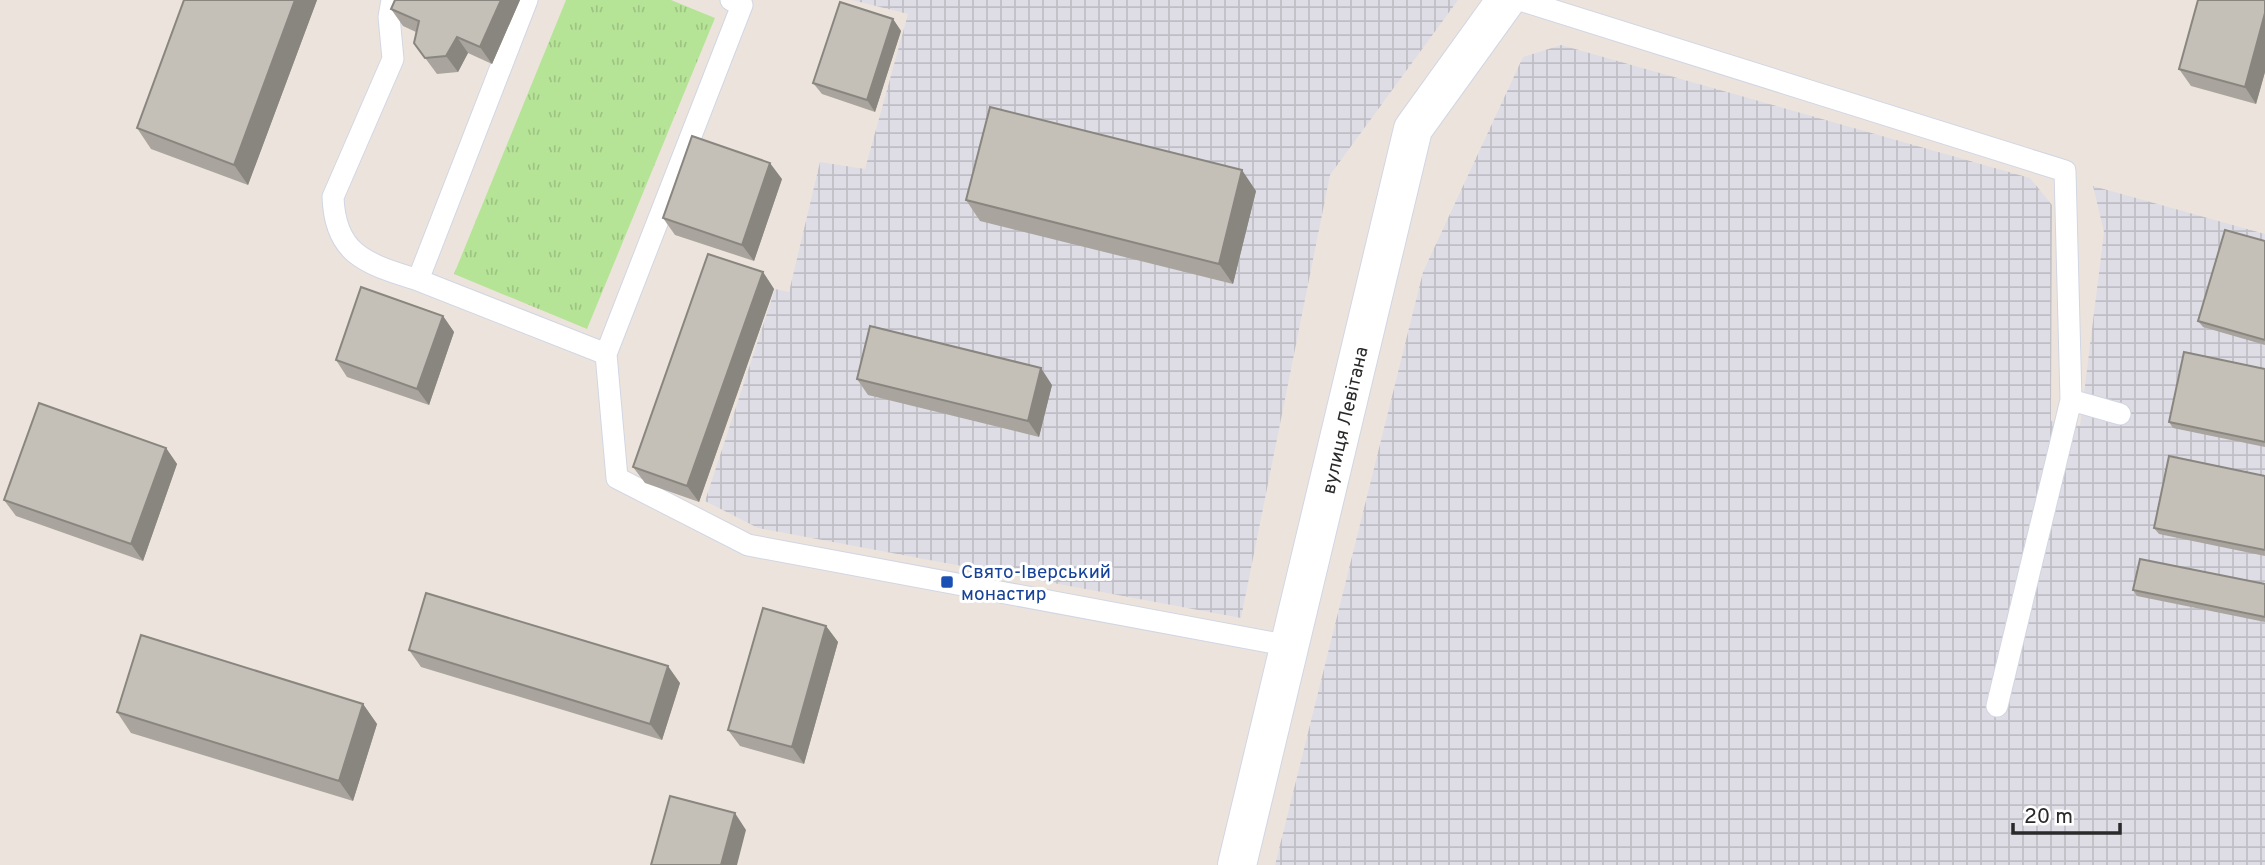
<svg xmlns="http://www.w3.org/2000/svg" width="2265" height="865" viewBox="0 0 2265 865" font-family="Overpass,sans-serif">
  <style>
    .industrial { fill: url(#industrial-grid) }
    .grass { fill: url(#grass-tufts) }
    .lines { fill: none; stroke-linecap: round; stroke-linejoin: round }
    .service-casing { stroke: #d1d6e3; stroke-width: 23 }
    .minor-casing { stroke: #d1d6e3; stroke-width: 40 }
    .service { stroke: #fff; stroke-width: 21 }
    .minor { stroke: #fff; stroke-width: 38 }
    .wall { fill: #a9a49d }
    .shaded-wall { fill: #898680 }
    .building { fill: #c4bfb7; stroke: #898680; stroke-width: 2 }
    .transit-dot { fill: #1a4fb4; stroke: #fff; stroke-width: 2.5 }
    .labels { text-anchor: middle; stroke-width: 6; stroke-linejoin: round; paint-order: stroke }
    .street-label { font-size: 19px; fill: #2a2a2a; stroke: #fff }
    .transit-label { font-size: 19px; fill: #164399; stroke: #fff; text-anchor: start }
  </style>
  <defs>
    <pattern id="industrial-grid" width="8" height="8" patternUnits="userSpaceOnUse" patternTransform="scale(1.75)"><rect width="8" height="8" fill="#dedde5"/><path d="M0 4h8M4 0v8" fill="none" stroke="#bfbec5"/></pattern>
    <pattern id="grass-tufts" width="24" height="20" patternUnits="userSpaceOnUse" patternTransform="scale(1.75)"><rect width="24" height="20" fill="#b6e497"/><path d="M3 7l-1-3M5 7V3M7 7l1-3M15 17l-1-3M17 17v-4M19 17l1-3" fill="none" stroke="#9dc482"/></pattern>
  </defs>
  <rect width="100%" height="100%" fill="#ece4dc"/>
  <path class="industrial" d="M852 0H1458L1330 175 1241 618 758 528 705 501 775 289 789 292 820 162 865 169 908 14Z
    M1561 45 2030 178 2052 205 2051 421 2080 426 2104 232 2093 186 2265 234V865H1275L1423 272 1523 57Z"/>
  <path class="grass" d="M566 0H671L715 18 587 329 454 274Z"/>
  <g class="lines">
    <g class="service-casing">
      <path id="service" d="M392 0 389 17 393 59 333 197C335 256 368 264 418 280
        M527 0 418 280 606 354
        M731 0 742 5 606 354 617 478 748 545 1290 646
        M1520 0 2065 171 2071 400 2120 414
        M1997 706 2071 400"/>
    </g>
    <g class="minor-casing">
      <path id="minor" d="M1237 865 1413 129 1506 0"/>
    </g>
    <use href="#service" class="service"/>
    <use href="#minor" class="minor"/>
  </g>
  <path class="wall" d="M184 0H317L248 185 151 149 137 128Z
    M520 0 492 64 468 53 458 72 437 74 414 43 416 32 403 26 391 9Z
    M2265 0V72L2256 104 2191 86 2179 69Z
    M893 19 901 31 875 112 822 94 813 83Z
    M782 179 754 261 675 235 663 218Z
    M1256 191 1233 284 980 221 966 200Z
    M2265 241V345L2203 327 2198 321Z
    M763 272 774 289 699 502 645 483 633 467Z
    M443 316 454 332 429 405 347 377 336 360Z
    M2265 369V447L2173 428 2169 422Z
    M857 379 1052 385 1039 437 868 395Z
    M166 448 177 464 143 561 16 516 4 500Z
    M2265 476V556L2159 534 2154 528Z
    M2265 584V622L2137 596 2133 590Z
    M826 626 838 642 804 764 740 746 728 730Z
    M409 650 680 683 662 740 421 667Z
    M363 704 377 724 353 801 131 733 117 712Z"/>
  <path class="shaded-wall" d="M295 0H317L248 185 234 165Z
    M501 0H520L492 64 480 47Z
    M2265 13V72L2256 104 2245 87Z
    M893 19 901 31 875 112 867 100Z
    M457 37 468 53 458 72 446 56Z
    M770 163 782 179 754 261 742 245Z
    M1242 170 1256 191 1233 284 1219 264Z
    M763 272 774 289 699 502 687 486Z
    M443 316 454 332 429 405 417 389Z
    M1041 368 1052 385 1039 437 1028 421Z
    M166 448 177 464 143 561 131 544Z
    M826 626 838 642 804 764 792 747Z
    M668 666 680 683 662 740 650 724Z
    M363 704 377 724 353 801 339 781Z
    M735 813 746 830 737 865H721Z"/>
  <path class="building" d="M184 0H295L234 165 137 128Z
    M395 0H501L480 47 457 37 446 56 425 58 414 43 419 21 391 9Z
    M2198 0H2265V13L2245 87 2179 69Z
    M840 2 893 19 867 100 813 83Z
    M990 107 1242 170 1219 264 966 200Z
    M692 136 770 163 742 245 663 218Z
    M2225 230 2265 241V340L2198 321Z
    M708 254 763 272 687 486 633 467Z
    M361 287 443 316 417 389 336 360Z
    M870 326 1041 368 1028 421 857 379Z
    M2184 352 2265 369V442L2169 422Z
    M39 403 166 448 131 544 4 500Z
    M2169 456 2265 476V550L2154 528Z
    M2140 559 2265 584V617L2133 590Z
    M426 593 668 666 650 724 409 650Z
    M763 608 826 626 792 747 728 730Z
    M141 635 363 704 339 781 117 712Z
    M670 796 735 813 721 865H651Z"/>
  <rect class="transit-dot" x="940" y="575" width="14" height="14" rx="3.5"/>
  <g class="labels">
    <g class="street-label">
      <text transform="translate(1344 420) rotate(-77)" y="7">вулиця Левітана</text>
    </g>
    <g class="transit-label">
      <text x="961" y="578">Свято-Іверський<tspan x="961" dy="22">монастир</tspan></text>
    </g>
  </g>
  <path d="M2013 823v10h107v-10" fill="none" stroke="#2a2a2a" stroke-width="3.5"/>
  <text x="2024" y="823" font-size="21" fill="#2a2a2a" stroke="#ffffff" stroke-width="5" paint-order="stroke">20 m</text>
</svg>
